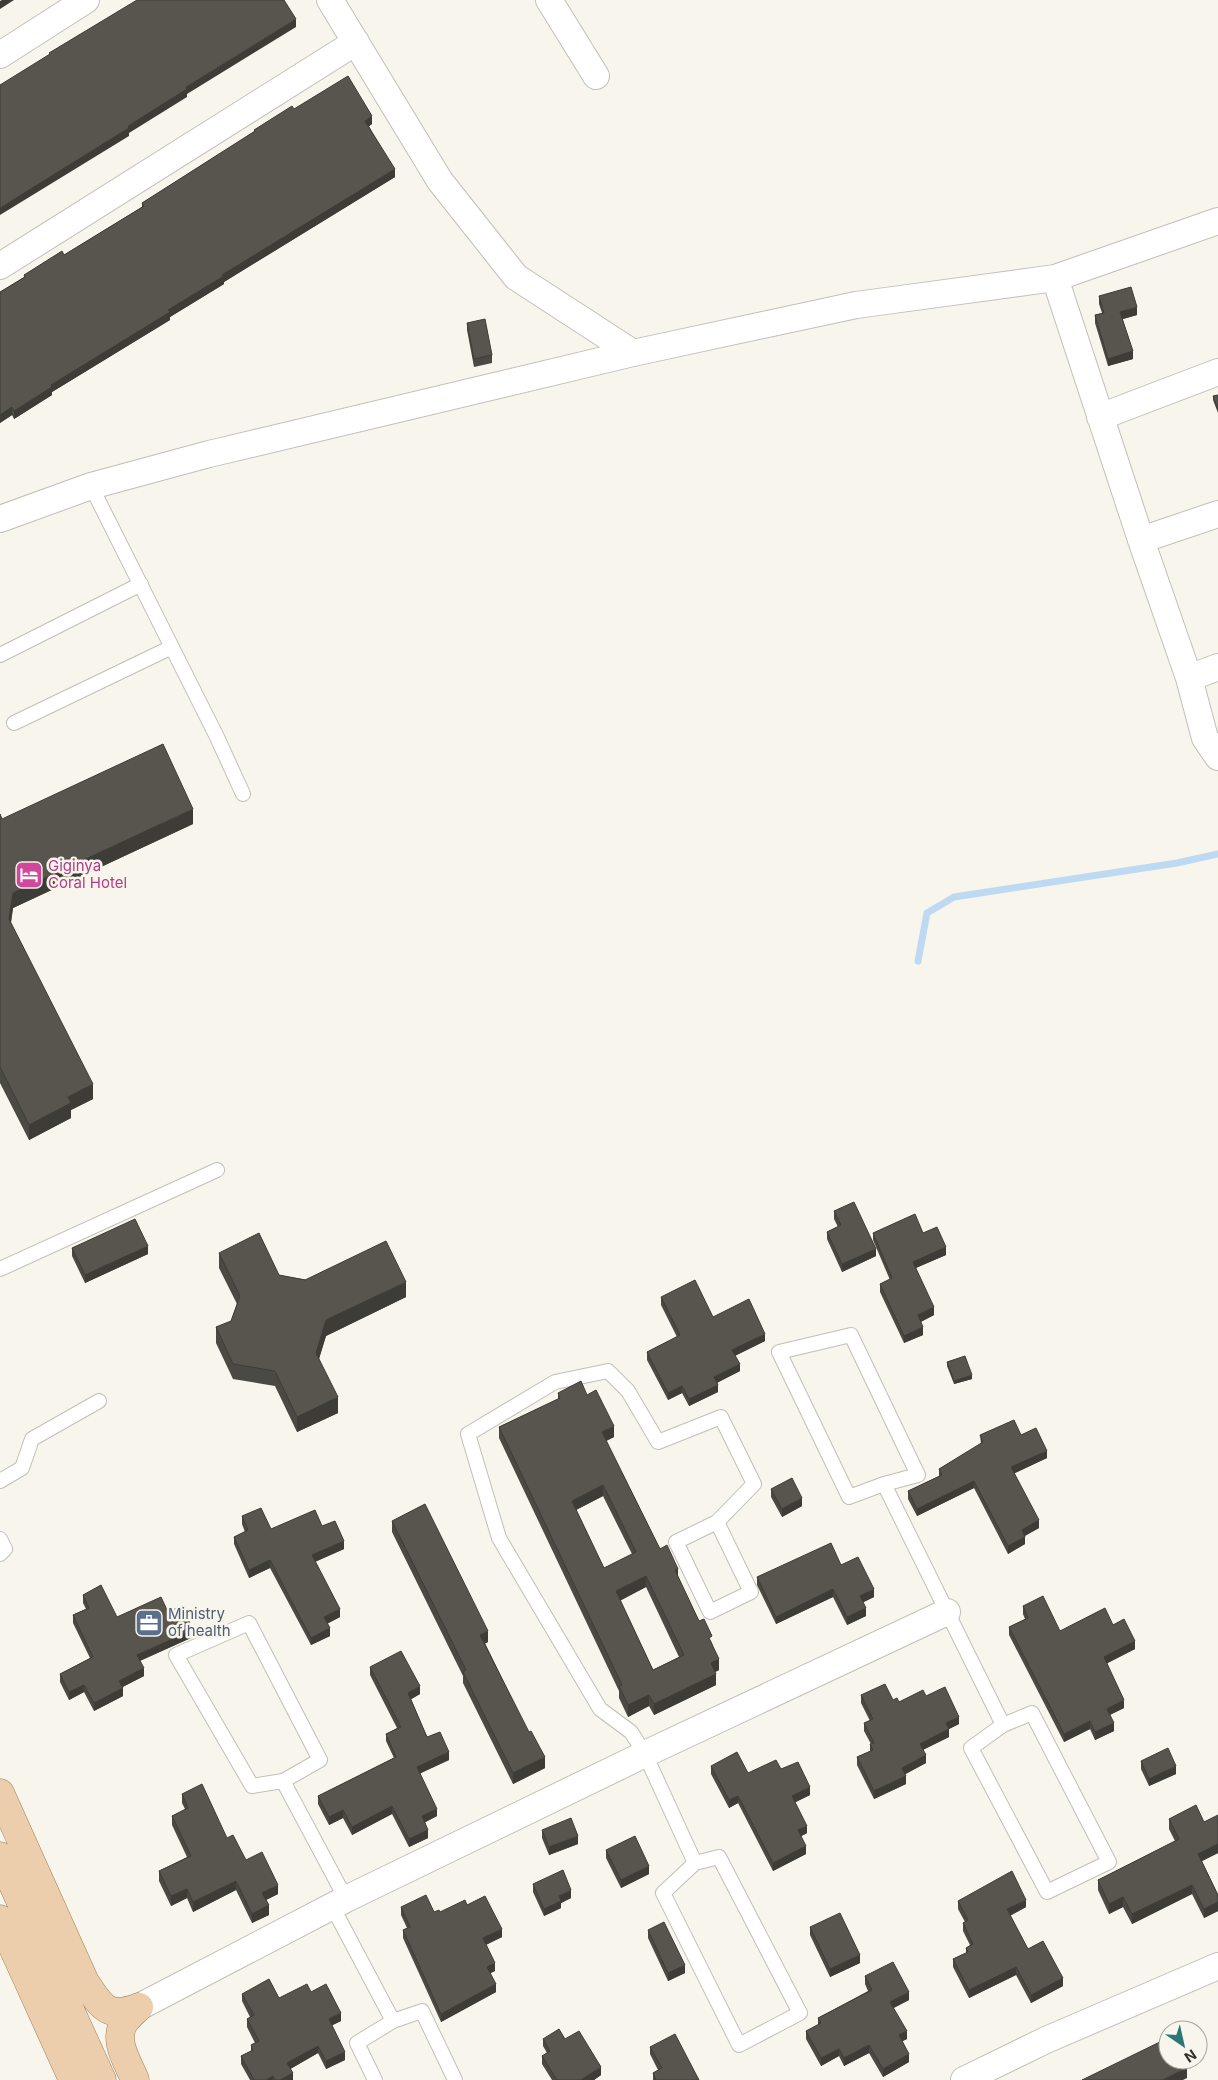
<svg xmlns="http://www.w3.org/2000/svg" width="1218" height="2080" viewBox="0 0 1218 2080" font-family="Inter,sans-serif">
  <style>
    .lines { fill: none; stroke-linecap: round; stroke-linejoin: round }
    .stream { stroke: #bedaf3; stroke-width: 7 }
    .lane-casing { stroke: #c1bfb7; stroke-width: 16 }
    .street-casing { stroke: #c1bfb7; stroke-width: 28 }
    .primary-casing { stroke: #a1805b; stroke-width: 29 }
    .lane { stroke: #fff; stroke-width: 14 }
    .street { stroke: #fff; stroke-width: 26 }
    .primary { stroke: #eccdac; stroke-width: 28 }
    .wall { fill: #4b4943; fill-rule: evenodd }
    .shaded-wall { fill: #3d3c37 }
    .building { fill: #57554e; stroke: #3d3c37; fill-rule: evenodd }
    .labels { text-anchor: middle; stroke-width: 5; stroke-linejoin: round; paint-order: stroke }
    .hotel-label { font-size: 15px; fill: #b23c85; stroke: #f7f5ec; text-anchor: start }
    .service-label { font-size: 15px; fill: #4e5e75; stroke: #f7f5ec; text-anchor: start }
  </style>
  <rect width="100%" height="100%" fill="#f7f5ec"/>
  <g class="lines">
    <path class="stream" d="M918 961 927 913 954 897 1177 863 1218 854"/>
    <g class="lane-casing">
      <path id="lane" d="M91 486 216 735 243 794
        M0 655 141 584
        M14 723 172 647
        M0 1269 217 1170
        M0 1481 22 1468 32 1439 99 1401
        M884 1484 918 1475 851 1335 779 1352 849 1497 884 1484 1003 1725 1032 1713 1109 1862 1047 1892 971 1748 1003 1725
        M0 1539 5 1549 0 1554
        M283 1781 320 1760 249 1623 176 1655 252 1786 283 1781 346 1899
        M719 1857 800 2013 739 2045 663 1893 695 1863Z
        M695 1863 645 1754 631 1732 600 1709 499 1538 468 1434 555 1382 608 1371 628 1391 658 1442 721 1417 754 1484 717 1522 676 1542 710 1612 751 1592 717 1522
        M332 1906 393 2021
        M375 2080 357 2043 393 2021 422 2011 455 2080"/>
    </g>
    <g class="street-casing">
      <path id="street" d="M330 0 440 181 516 277 633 353
        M549 0 596 76
        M0 55 86 0
        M0 266 356 42
        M1055 278 1141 540 1189 678 1205 738 1218 757
        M1100 417 1218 372
        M0 519 91 486 209 454 633 353 856 305 1055 278 1218 221
        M1141 540 1218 514
        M1189 678 1218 667
        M139 2007 346 1899 645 1754 947 1612
        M964 2080 1046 2040 1218 1966"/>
    </g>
    <g class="primary-casing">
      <path id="primary" d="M0 1793 85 1982C102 2008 108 2019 139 2007
        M0 1856 102 2080
        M0 1919 73 2080
        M135 2080C128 2062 112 2040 125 2021 129 2016 135 2011 139 2007"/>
    </g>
    <use href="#lane" class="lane"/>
    <use href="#street" class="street"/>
    <use href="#primary" class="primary"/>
  </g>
  <path class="wall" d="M294 109 372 124 369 126 395 177 224 282V284L170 317V320L52 392V395L14 419 12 415 0 423V292L24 277V275L64 255 142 207V203L254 132V130Z
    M1099 296 1137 315 1122 319 1133 359 1108 366 1095 323V315L1102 313 1099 304Z
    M467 323 492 355V363L474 367 467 330Z
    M1218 395V413L1213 400V396Z
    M0 814 2 819 193 824 13 908 11 923 93 1099 71 1110V1118L29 1140 0 1083Z
    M834 1211 876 1256 842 1272 827 1239V1232L838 1227 834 1219Z
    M873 1233H923L946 1255 916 1268 934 1315 921 1322 923 1335 904 1343 880 1292V1284L890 1280 873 1240Z
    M72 1248 148 1254 85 1283 72 1256Z
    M219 1253 279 1275 406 1297 326 1336 319 1359 338 1413 297 1432 275 1386 233 1379 216 1343V1327L231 1321 237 1304 219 1268Z
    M661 1297 713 1317 765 1341 735 1356 740 1371 717 1383 718 1392 689 1406 682 1393 668 1400 647 1360V1352L677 1337 661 1305Z
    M947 1362 972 1379 954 1384 947 1366Z
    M558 1393 587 1395 614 1437 606 1441 660 1549 678 1577 699 1621 712 1643 719 1670 715 1672 716 1685 654 1715 649 1706 628 1717 619 1698V1691L499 1438V1427L558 1399ZM603 1496 632 1554 604 1568 576 1510ZM646 1587 679 1657 653 1670 620 1600Z
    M980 1435H1021L1047 1458 1014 1473 1039 1528 1025 1536V1544L1008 1554 974 1488 917 1516 908 1499V1491L939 1476V1469L981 1444Z
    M771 1489 802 1506 782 1517 771 1497Z
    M242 1516 271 1529 322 1526 344 1549 315 1562 340 1617 327 1624 330 1636 311 1645 270 1568 249 1578 234 1544V1537L245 1532 242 1524Z
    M392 1521 488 1642 485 1643 545 1768 513 1784 463 1683V1676L392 1532Z
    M841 1565 874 1597 863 1602 866 1616 847 1625 833 1597 776 1624 757 1585V1577Z
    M83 1595 117 1617 168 1612 193 1637 140 1661 144 1676 122 1687 123 1696 94 1711 84 1692 69 1700 60 1682V1674L90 1658 73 1623V1615L86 1609 83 1603Z
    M1023 1606 1060 1631 1113 1625 1135 1649 1107 1663 1124 1708 1110 1715 1114 1731 1095 1740 1090 1729 1064 1742 1009 1635V1627L1025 1619 1023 1614Z
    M370 1667 420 1694 411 1699 427 1737 449 1760 420 1773 437 1816 425 1822 428 1838 409 1847 392 1814 352 1835 343 1818 329 1825 318 1804V1796L394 1758 386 1741V1734L397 1728 370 1675Z
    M861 1695 893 1700 899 1702 926 1696 959 1724 949 1729V1737L923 1750 926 1763 905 1774 906 1784 874 1799 857 1765V1757L870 1751V1744H871L864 1731V1723L870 1721 861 1703Z
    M1141 1761 1176 1774 1149 1786 1141 1769Z
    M711 1766 748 1773 781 1769 810 1795 795 1802 807 1833 801 1836 806 1854 773 1871 738 1803 729 1808 711 1774Z
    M182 1794 227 1838 246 1860 278 1894 266 1900 269 1915 252 1923 236 1890 193 1912 187 1898 171 1906 159 1881V1871L187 1857 172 1825V1816L185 1809 182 1803Z
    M1218 1816V1853L1202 1861 1218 1895V1911L1204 1918 1192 1894 1132 1924 1123 1907 1109 1914 1098 1890V1880L1175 1841 1169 1829V1819L1204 1822Z
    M542 1830 578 1844 549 1855 542 1838Z
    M606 1850 649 1874 621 1888 606 1858Z
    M533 1884 571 1898 561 1903V1908L544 1916 533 1892Z
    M958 1901 1026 1907 1010 1916 1028 1949 1063 1986 1031 2003 1016 1975 969 1998 953 1967V1959L966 1953V1948L970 1945 963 1931V1923L965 1922 958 1909Z
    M467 1905 502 1937 486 1945 495 1971 490 1973 496 1992 441 2022 403 1938V1930L407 1928 401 1915V1907L434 1912H440Z
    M810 1927 860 1963 830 1977 810 1935Z
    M648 1930 685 1973 668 1981 648 1938Z
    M865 1976 909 2000 893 2008 907 2039 902 2041 909 2062 883 2077 869 2053 844 2066 839 2056 821 2066 806 2039V2031L818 2025V2018L868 1991 865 1984Z
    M311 1992 341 2021 332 2025 345 2060 326 2069 318 2053 290 2069 293 2080H250L241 2064V2056L251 2051V2045L255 2043 247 2027V2019L250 2017 242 2001V1994L279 1998Z
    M543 2039H565L601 2075 594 2080H552L542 2064V2056L547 2053 543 2046Z
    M650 2047 699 2080H653V2073L658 2070 650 2054Z"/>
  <path class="shaded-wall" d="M2 0H14L0 9V1Z
    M296 19V27L187 94V97L129 133V136L0 215V208L128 126 186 87Z
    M372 116V124L365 129V121Z
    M395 169V177L224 282V284L170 317V320L52 392V395L14 419V411L51 385 168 310 222 275Z
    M1137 307V315L1120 320V312Z
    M1133 351V359L1108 366V359Z
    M12 407V415L0 423V415Z
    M193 809V824L13 908 9 934V919L13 893Z
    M93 1084V1099L71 1110V1118L29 1140V1125L68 1097Z
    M148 1246V1254L85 1283V1275Z
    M946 1247V1255L913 1269V1262Z
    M876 1249V1256L842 1272V1264Z
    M406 1282V1297L326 1336 316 1368V1353L326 1320Z
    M934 1307V1315L918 1323V1315Z
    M923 1327V1335L904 1343V1336Z
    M765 1334V1341L732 1357V1350Z
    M740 1364V1371L714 1384V1377Z
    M972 1375V1379L954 1384V1381Z
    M718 1385V1392L689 1406V1399Z
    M682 1386V1393L668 1400V1393Z
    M338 1397V1413L297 1432V1417Z
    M614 1426V1437L602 1443V1432Z
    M1047 1451V1458L1011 1475V1467Z
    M974 1481V1488L917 1516V1509Z
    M603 1485V1496L572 1512V1501Z
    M802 1498V1506L782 1517V1509Z
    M1039 1520V1528L1022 1537V1530Z
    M1025 1537V1544L1008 1554V1546Z
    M344 1541V1549L312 1563V1555Z
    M270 1560V1568L249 1578V1570Z
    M678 1569V1580L675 1570Z
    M646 1576V1587L616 1603V1591Z
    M833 1589V1597L776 1624V1617Z
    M874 1589V1597L860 1604V1596Z
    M866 1608V1616L847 1625V1617Z
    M340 1609V1617L324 1625V1617Z
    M330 1628V1636L311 1645V1638Z
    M193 1630V1637L137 1662V1655Z
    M488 1631V1642L480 1646V1635Z
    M1135 1641V1649L1104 1665V1657Z
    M719 1659V1670L711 1674V1663Z
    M144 1668V1676L119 1689V1681Z
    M716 1674V1685L654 1715V1704Z
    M84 1685V1692L69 1700V1692Z
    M420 1686V1694L408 1701V1693Z
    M123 1688V1696L94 1711V1703Z
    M649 1695V1706L628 1717V1705Z
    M1124 1700V1708L1107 1716V1709Z
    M959 1717V1724L949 1729V1737L920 1751V1744L946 1723Z
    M1090 1721V1729L1064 1742V1734Z
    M1114 1723V1731L1095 1740V1732Z
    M449 1752V1760L417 1775V1767Z
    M926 1755V1763L902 1776V1768Z
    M545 1757V1768L513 1784V1773Z
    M1176 1766V1774L1149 1786V1779Z
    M906 1776V1784L874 1799V1791Z
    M810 1787V1795L792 1804V1796Z
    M738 1796V1803L729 1808V1800Z
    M392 1806V1814L352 1835V1827Z
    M437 1809V1816L422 1824V1816Z
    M343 1810V1818L329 1825V1817Z
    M807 1826V1833L798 1838V1830Z
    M428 1830V1838L409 1847V1839Z
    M578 1836V1844L549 1855V1847Z
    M1218 1844V1853L1198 1863V1854Z
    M806 1846V1854L773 1871V1863Z
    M649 1866V1874L621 1888V1880Z
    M236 1881V1890L193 1912V1902Z
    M278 1885V1894L262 1902V1893Z
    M1192 1885V1894L1132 1924V1914Z
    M187 1889V1898L171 1906V1896Z
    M571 1890V1898L561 1903V1908L544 1916V1909L559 1896Z
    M1123 1897V1907L1109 1914V1904Z
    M1026 1900V1907L1007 1917V1909Z
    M1218 1902V1911L1204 1918V1909Z
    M269 1905V1915L252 1923V1914Z
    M502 1929V1937L483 1946V1938Z
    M860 1955V1963L830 1977V1969Z
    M495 1963V1971L487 1975V1967Z
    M685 1965V1973L668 1981V1973Z
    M1016 1967V1975L969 1998V1990Z
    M1063 1978V1986L1031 2003V1995Z
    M496 1984V1992L441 2022V2014Z
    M909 1992V2000L890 2010V2002Z
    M341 2013V2021L329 2027V2019Z
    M907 2031V2039L899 2043V2035Z
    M869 2045V2053L844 2066V2058Z
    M318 2046V2053L287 2071V2063Z
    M839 2049V2056L821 2066V2058Z
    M345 2052V2060L326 2069V2061Z
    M909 2054V2062L883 2077V2069Z
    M601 2067V2075L594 2080H581Z
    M1187 2068V2078L1183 2080H1162Z
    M293 2073V2080H280Z
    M273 2076V2080H266Z"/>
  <path class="building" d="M137 0H284L296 19 186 87 187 89 128 126 129 128 0 208V85L50 54 49 53Z
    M348 76 372 116 365 121 395 169 222 275 224 276 168 310 170 312 51 385 52 387 14 411 12 407 0 415V292L25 277 24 275 62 251 64 255 144 206 142 203 255 131 254 130 292 106 294 109Z
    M1131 287 1137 307 1120 312 1133 351 1108 359 1095 315 1104 313 1099 296Z
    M485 319 492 355 474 359 467 323Z
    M1218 395V410L1213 396Z
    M163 744 193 809 13 893 9 919 93 1084 68 1097 71 1103 29 1125 0 1067V814L2 819Z
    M854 1202 876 1249 842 1264 827 1232 841 1225 834 1211Z
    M915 1214 923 1233 937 1227 946 1247 913 1262 934 1307 918 1315 923 1327 904 1336 880 1284 892 1278 873 1233Z
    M135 1219 148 1246 85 1275 72 1248Z
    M259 1233 279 1275 305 1280 386 1241 406 1282 326 1320 316 1353 338 1397 297 1417 275 1371 233 1364 216 1327 231 1321 240 1296 219 1253Z
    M695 1280 713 1317 749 1299 765 1334 732 1350 740 1364 714 1377 718 1385 689 1399 682 1386 668 1393 647 1352 680 1335 661 1297Z
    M965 1356 972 1375 954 1381 947 1362Z
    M581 1381 587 1395 596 1390 614 1426 602 1432 660 1549 667 1545 678 1569 675 1570 699 1621 704 1619 712 1636 709 1638 719 1659 711 1663 716 1674 654 1704 649 1695 628 1705 619 1686 622 1685 499 1427 560 1398 558 1393ZM603 1485 636 1552 604 1568 572 1501ZM646 1576 684 1655 653 1670 616 1591Z
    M1014 1420 1021 1435 1036 1428 1047 1451 1011 1467 1039 1520 1022 1530 1025 1537 1008 1546 974 1481 917 1509 908 1491 942 1475 939 1469 983 1442 980 1435Z
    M792 1478 802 1498 782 1509 771 1489Z
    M425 1504 488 1631 480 1635 529 1732 531 1731 545 1757 513 1773 463 1672 466 1670 392 1521Z
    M261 1508 271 1529 315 1510 322 1526 335 1521 344 1541 312 1555 340 1609 324 1617 330 1628 311 1638 270 1560 249 1570 234 1537 248 1530 242 1516Z
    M831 1543 841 1565 858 1557 874 1589 860 1596 866 1608 847 1617 833 1589 776 1617 757 1577Z
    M101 1585 117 1617 161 1597 168 1612 182 1606 193 1630 137 1655 144 1668 119 1681 123 1688 94 1703 84 1685 69 1692 60 1674 93 1657 73 1615 89 1608 83 1595Z
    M1043 1596 1060 1631 1105 1608 1113 1625 1124 1619 1135 1641 1104 1657 1124 1700 1107 1709 1114 1723 1095 1732 1090 1721 1064 1734 1009 1627 1028 1618 1023 1606Z
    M401 1651 420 1686 408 1693 427 1737 440 1732 449 1752 417 1767 437 1809 422 1816 428 1830 409 1839 392 1806 352 1827 343 1810 329 1817 318 1796 396 1757 386 1734 401 1727 370 1667Z
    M885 1684 893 1700 897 1698 899 1702 923 1690 926 1696 945 1687 959 1717 946 1723 949 1729 920 1744 926 1755 902 1768 906 1776 874 1791 857 1757 873 1750 870 1744 874 1743 864 1723 873 1719 861 1695Z
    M1168 1748 1176 1766 1149 1779 1141 1761Z
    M737 1752 748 1773 776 1760 781 1769 798 1762 810 1787 792 1796 807 1826 798 1830 806 1846 773 1863 738 1796 729 1800 711 1766Z
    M202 1784 227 1838 233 1835 246 1860 262 1852 278 1885 262 1893 269 1905 252 1914 236 1881 193 1902 187 1889 171 1896 159 1871 191 1856 172 1816 188 1808 182 1794Z
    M1196 1805 1204 1822 1218 1815V1844L1198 1854 1218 1895V1902L1204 1909 1192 1885 1132 1914 1123 1897 1109 1904 1098 1880 1179 1839 1169 1819Z
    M571 1818 578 1836 549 1847 542 1830Z
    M635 1836 649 1866 621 1880 606 1850Z
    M563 1870 571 1890 559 1896 561 1901 544 1909 533 1884Z
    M1012 1871 1026 1900 1007 1909 1028 1949 1043 1941 1063 1978 1031 1995 1016 1967 969 1990 953 1959 968 1952 966 1948 973 1944 963 1923 968 1920 958 1901Z
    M426 1895 434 1912 439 1910 440 1912 465 1900 467 1905 485 1896 502 1929 483 1938 495 1963 487 1967 496 1984 441 2014 403 1930 410 1927 401 1907Z
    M840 1913 860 1955 830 1969 810 1927Z
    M664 1922 685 1965 668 1973 648 1930Z
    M893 1962 909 1992 890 2002 907 2031 899 2035 909 2054 883 2069 869 2045 844 2058 839 2049 821 2058 806 2031 821 2023 818 2018 872 1990 865 1976Z
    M269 1979 279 1998 307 1984 311 1992 326 1984 341 2013 329 2019 345 2052 326 2061 318 2046 287 2063 293 2073 280 2080H275L273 2076 266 2080H254L241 2056 253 2050 251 2045 259 2041 247 2019 254 2015 242 1994Z
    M559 2029 565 2039 579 2031 601 2067 581 2080H557L542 2056 550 2051 543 2039Z
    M675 2034 699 2080H656L653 2073 662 2068 650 2047Z
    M1168 2038V2060H1184L1187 2068 1162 2080H1082Z"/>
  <defs>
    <g id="hotel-square" transform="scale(1.4375)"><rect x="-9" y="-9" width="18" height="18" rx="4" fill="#d1479c" stroke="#f7f5ec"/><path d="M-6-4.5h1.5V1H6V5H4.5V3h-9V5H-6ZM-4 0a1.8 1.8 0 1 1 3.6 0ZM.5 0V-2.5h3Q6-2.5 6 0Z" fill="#fff"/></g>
    <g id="office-square" transform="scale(1.4375)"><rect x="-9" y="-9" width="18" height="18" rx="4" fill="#5c6f8a" stroke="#f7f5ec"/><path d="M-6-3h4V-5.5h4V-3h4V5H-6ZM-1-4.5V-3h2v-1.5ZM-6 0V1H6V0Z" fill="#fff"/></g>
  </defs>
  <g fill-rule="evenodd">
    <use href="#hotel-square" x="29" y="875"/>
    <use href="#office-square" x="149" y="1623"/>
  </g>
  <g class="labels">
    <g class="hotel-label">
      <text x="48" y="871">Giginya<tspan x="48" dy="17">Coral Hotel</tspan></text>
    </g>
    <g class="service-label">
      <text x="168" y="1619">Ministry<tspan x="168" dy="17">of health</tspan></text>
    </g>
  </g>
  <g transform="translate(1183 2045) rotate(146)"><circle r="24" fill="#f7f5ec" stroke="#a7a59f"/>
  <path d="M0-4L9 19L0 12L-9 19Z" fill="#2c7676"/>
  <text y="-8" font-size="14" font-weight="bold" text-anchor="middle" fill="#2f2e2b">N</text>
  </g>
</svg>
